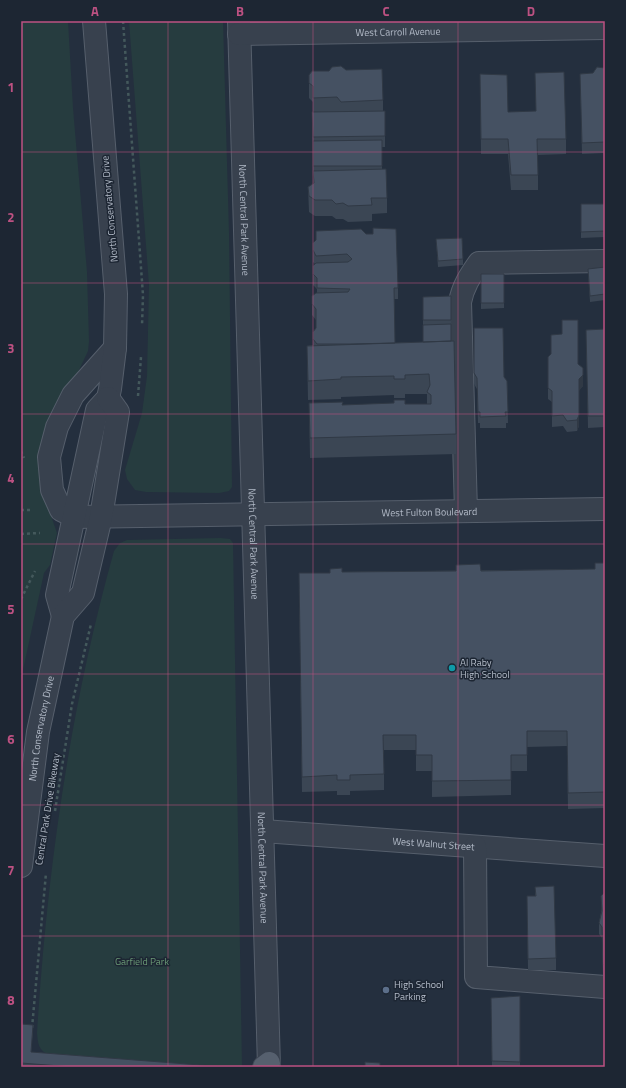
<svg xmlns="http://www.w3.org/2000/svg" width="626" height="1088" viewBox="0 0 626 1088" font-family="'Titillium Web',sans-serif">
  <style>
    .green { fill: #263c3f }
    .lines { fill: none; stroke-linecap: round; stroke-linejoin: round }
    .minor-casing { stroke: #565f6c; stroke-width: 24 }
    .major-casing { stroke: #414a57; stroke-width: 24 }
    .path { stroke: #44595c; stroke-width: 2.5; stroke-dasharray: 3 3; stroke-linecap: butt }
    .minor { stroke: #38414e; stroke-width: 22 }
    .major { stroke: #56606e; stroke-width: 22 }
    .wall { fill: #3b4654 }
    .shaded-wall { fill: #303945 }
    .building { fill: #455162; stroke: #303945 }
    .grid { fill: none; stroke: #bd5182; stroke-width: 1; stroke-opacity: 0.55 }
    .culture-dot { fill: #0f9aa8; stroke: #1d2633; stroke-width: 1.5 }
    .service-dot { fill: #5c6f8a; stroke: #1d2633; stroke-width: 1.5 }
    .labels { text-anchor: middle; stroke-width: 3; stroke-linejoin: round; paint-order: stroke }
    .street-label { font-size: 10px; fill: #b4bcc9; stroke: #1d2633 }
    .poi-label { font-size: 10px; fill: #b4bcc9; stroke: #1d2633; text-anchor: start }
    .park-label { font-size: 10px; fill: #6b9a76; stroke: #1d2633 }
    .neatline { fill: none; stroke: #bd5182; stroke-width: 1.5 }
    .grid-label { font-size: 13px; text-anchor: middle; font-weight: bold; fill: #bd5182 }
  </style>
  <rect width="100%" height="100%" fill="#242f3e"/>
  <path class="green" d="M21 21H68L73 108 87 272 89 341 88 351 72 385 49 510 57 533 50 565 44 573 21 679Z
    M129 21H223L229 233 232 487 229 491 219 493 146 492 135 490 127 479 125 470 142 413 147 376 149 285Z
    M220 538 230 539 233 543 242 1066 228 1067 47 1054C38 1049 38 1043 37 1033 47 871 70 708 114 551L120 543 127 540Z"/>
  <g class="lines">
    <g class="minor-casing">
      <g id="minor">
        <path id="s1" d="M239 21 269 1067"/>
        <path id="s2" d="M239 34 605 28"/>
        <path id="s3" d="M115 348 73 395 57 427 49 457 52 490 61 510 75 517 605 509"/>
        <path d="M466 511 460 302C463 286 470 276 479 263L605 261"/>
        <path d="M63 616 57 595 97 410 108 398 110 389 115 348 116 294 94 21"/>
        <path id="s4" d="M263 831 605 856"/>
        <path d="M475 847 476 977 605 987"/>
        <path id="s5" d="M21 866 38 732 63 616 83 593 101 517 118 412 108 398"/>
      </g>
    </g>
    <g class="major-casing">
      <path id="major" d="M264 1067 269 1063"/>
    </g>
    <path class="path" d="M123 21 143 295 142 326
      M138 396 141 357
      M21 451 24 458
      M21 510H33
      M21 534 40 533
      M21 599 35 571
      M55 811 72 704 91 624
      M32 1028 46 873"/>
    <use href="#minor" class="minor"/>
    <use href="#major" class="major"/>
  </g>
  <path class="wall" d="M605 68V153L582 154 580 74 593 73Z
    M346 70 383 100V111H385V147H382V169L387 198V213L372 214V221L348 222 343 219H336L332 216H315L309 212 308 187 313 184 312 112H313V102L309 98V75L329 71Z
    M480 74 508 112 566 139V154L538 155V190H511L508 154H481Z
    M581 204H605V237L581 238Z
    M316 231 398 288V299H394L395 343 423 342V297L451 296V341L456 434V454L310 458 309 403 343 405 427 404V394H405V398H394V395L341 397V399L308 400 307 346 313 345V332L316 328V320L312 315V296L317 293V289L313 285V266L315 264 313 262V250L316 240Z
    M436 239 463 259V265L438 267Z
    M605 267V300L590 302 588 269Z
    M481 274H504V308L481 309Z
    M562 320 578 364 583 386 579 390V426L577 431 567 432 563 426 552 427V402L548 399V357L551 354 562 334Z
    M474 328 504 377 507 381 508 423H506V428H480V423H478L477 389 474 384Z
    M605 329V427L588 428 586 330Z
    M605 563V808L568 809 567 746 527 747V771H511V795L432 797V771H416V750H384V790L350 791V795H337V791L302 792 299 589 342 572 595 569Z
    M535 887 556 958V970H528L527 896H535Z
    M605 892V976H603L602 938 599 934V923Z
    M520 996V1067H492L491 998Z
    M21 1024 33 1030 31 1052 226 1067H21Z"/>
  <path class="shaded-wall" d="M583 375V386L579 391V379Z
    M579 415V426L577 431V420Z"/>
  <path class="building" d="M341 66 346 70 382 69 383 100 341 102 337 97 313 98V86L309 83V75L312 71H329L332 67Z
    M597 67 605 68V142L582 143 580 74 593 73Z
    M564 72 566 139H537L538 175H511L508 139H481L480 74 507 75 508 112 536 111 535 73Z
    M385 111V136L313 137 312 112Z
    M382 140V166H313V141Z
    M386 169 387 198H371L372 205 348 206 343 203 336 204 332 200H315L309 196 308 187 314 183 313 171Z
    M581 204H605V231L581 232Z
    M373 228 396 229 398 288H394L395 343 350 344H317L313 339V332L316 328V309L312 304V296L316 293 348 292 350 289 317 288V278L313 274V266L316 263 348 262 352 259 347 254 316 256 313 250V243L316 240V231L361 229 366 234H373Z
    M462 238 463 259 438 261 436 239Z
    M605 267V294L590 296 588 269Z
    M481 274H504V303H481Z
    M451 296V320H423V297Z
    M562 320H578V364L583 368V375L579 379V415L577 420 567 421 563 415 552 416V391L548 388V357L551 354V335L562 334Z
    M451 324V341L423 342V325Z
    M474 328H503L504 377 507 381 508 412H505L506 416 480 417V412H478L477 378 474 373Z
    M605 329V416H588L586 330Z
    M454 341 456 434 310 438 309 403 343 402 342 405 394 403V400H405V404H431V395L427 392 430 385 429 374 405 375V379H394V376L341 377V379L308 381 307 346Z
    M595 563H605V792L568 793 567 731H527V755H511V780L432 781V755H416V735H383L384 774 350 775V780H337V775L302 777 299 573H330V569L342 568V572L456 571V565L480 564 481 571 595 569Z
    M554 886 556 958 528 959 527 896H536L535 887Z
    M605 892V964L603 965 602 927 599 923 602 911 601 896Z
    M520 996V1062L492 1061 491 998Z
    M21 1024 33 1025 31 1052 226 1067H73L21 1063Z
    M365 1062 380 1063V1067H365Z"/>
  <path class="grid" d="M168 21V1067M313 21V1067M458 21V1067M21 152H605M21 283H605M21 414H605M21 544H605M21 674H605M21 805H605M21 936H605"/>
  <circle class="culture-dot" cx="452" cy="668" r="4"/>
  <circle class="service-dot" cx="386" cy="990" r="4"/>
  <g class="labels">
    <g class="street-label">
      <text dy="4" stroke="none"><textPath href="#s2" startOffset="159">West Carroll Avenue</textPath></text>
      <text transform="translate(109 209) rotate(-95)" y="4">North Conservatory Drive</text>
      <text dy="4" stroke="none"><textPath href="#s1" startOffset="199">North Central Park Avenue</textPath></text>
      <text dy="4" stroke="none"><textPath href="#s3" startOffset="555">West Fulton Boulevard</textPath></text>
      <text dy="4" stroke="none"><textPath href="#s1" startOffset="523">North Central Park Avenue</textPath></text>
      <text dy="4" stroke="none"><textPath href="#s5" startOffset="139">North Conservatory Drive</textPath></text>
      <text transform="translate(47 809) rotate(-81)" y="4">Central Park Drive Bikeway</text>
      <text dy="4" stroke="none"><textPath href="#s4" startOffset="171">West Walnut Street</textPath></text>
      <text dy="4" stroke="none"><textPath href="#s1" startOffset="847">North Central Park Avenue</textPath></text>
    </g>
    <g class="poi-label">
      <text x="460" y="666">Al Raby<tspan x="460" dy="12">High School</tspan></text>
      <text x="394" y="988">High School<tspan x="394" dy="12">Parking</tspan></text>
    </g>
    <g class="park-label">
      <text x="142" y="965">Garfield Park</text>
    </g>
  </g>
  <rect width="626" height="1088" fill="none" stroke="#1d2633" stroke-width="44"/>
  <rect x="22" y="22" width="582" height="1044" class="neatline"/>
  <g class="grid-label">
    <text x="95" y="16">A</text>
    <text x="240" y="16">B</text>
    <text x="386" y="16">C</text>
    <text x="531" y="16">D</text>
    <text x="11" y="92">1</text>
    <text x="11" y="222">2</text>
    <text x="11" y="353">3</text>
    <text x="11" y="483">4</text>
    <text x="11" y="614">5</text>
    <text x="11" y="744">6</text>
    <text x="11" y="875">7</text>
    <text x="11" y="1005">8</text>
  </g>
</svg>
